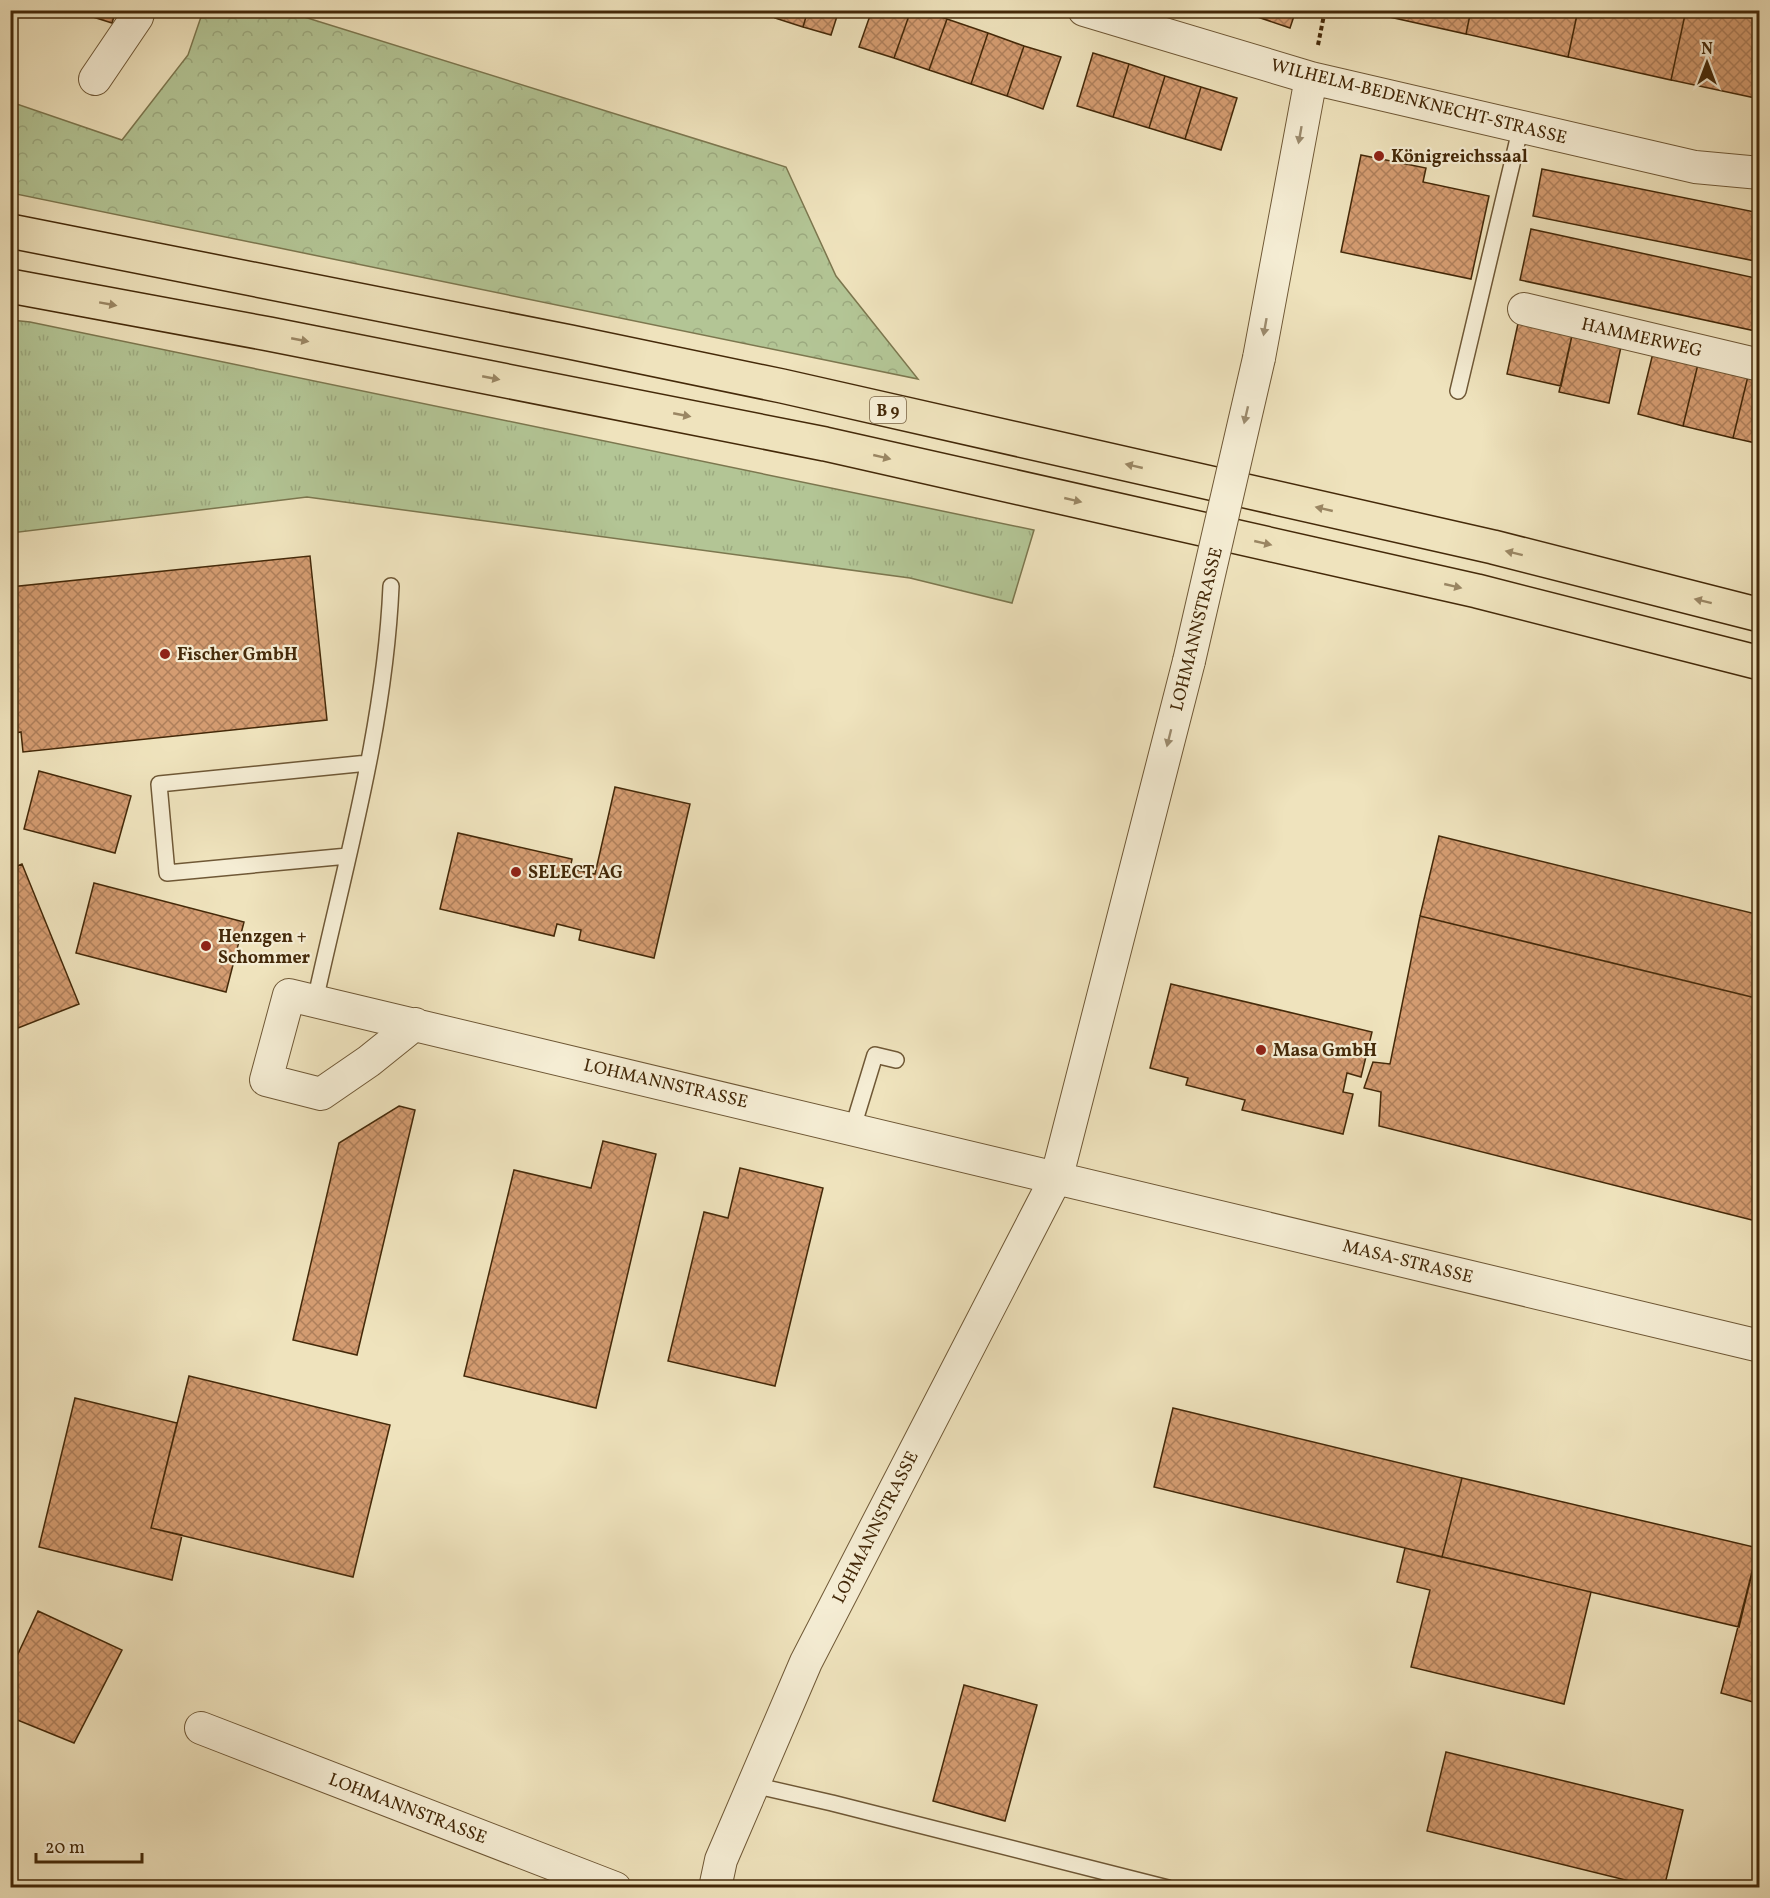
<svg xmlns="http://www.w3.org/2000/svg" width="1770" height="1898" viewBox="0 0 1770 1898" font-family="Vollkorn,serif">
  <style>
    .grass { fill: url(#grass-tufts); stroke: #7c774f; stroke-width: 1.5 }
    .forest { fill: url(#forest-crowns); stroke: #7c774f; stroke-width: 1.5 }
    .building { fill: url(#building-cross-hatch); stroke: #442909; stroke-width: 1.5 }
    .lines { fill: none; stroke-linecap: round; stroke-linejoin: round }
    .lane-casing { stroke: #6f5836; stroke-width: 18 }
    .street-casing { stroke: #6f5836; stroke-width: 34 }
    .highway-casing { stroke: #442909; stroke-width: 36 }
    .path { stroke: #442909; stroke-width: 4; stroke-dasharray: 4.5 3; stroke-linecap: butt }
    .lane { stroke: #f5edd4; stroke-width: 15 }
    .street { stroke: #f5edd4; stroke-width: 32 }
    .highway { stroke: #efe3bd; stroke-width: 33 }
    .street-bridge-casing { stroke: #6f5836; stroke-width: 34; stroke-linecap: butt }
    .street-bridge { stroke: #f5edd4; stroke-width: 32 }
    .oneway { fill: #9c8b6e }
    .oneway2 { fill: #9a8663 }
    .poi-dot { fill: #8f2418; stroke: #f5edd4; stroke-width: 2 }
    .labels { text-anchor: middle; stroke-width: 4.5; stroke-linejoin: round; paint-order: stroke }
    .shield { fill: #f5edd4; stroke: #796446; stroke-width: 1.5 }
    .shield-label { font-size: 16px; font-weight: bold; fill: #442909 }
    .street-label { font-size: 18px; fill: #442909; stroke: #f5edd4 }
    .poi-label { font-size: 18px; font-weight: bold; fill: #442909; stroke: #f5edd4; text-anchor: start }
  </style>
  <defs>
    <pattern id="grass-tufts" width="24" height="20" patternUnits="userSpaceOnUse" patternTransform="scale(1.5)"><rect width="24" height="20" fill="#b3c595"/><path d="M3 7l-1-3M5 7V3M7 7l1-3M15 17l-1-3M17 17v-4M19 17l1-3" fill="none" stroke="#9ba97f"/></pattern>
    <pattern id="forest-crowns" width="20" height="18" patternUnits="userSpaceOnUse" patternTransform="scale(1.5)"><rect width="20" height="18" fill="#b3c595"/><path d="M2 6a3 3 0 1 1 6 0M12 15a3 3 0 1 1 6 0" fill="none" stroke="#9ba97f"/></pattern>
    <pattern id="building-cross-hatch" width="8" height="8" patternUnits="userSpaceOnUse" patternTransform="scale(1.5)"><rect width="8" height="8" fill="#d49c71"/><path d="M0 0l8 8M0 8l8-8" fill="none" stroke="#ae7f5b"/></pattern>
  </defs>
  <rect width="100%" height="100%" fill="#efe3bd"/>
  <filter id="stains"><feTurbulence type="fractalNoise" baseFrequency=".00333" numOctaves="4"/><feColorMatrix values="0 0 0 0 .2 0 0 0 0 .09 0 0 0 0 .02 0 0 0 .5 -.17"/></filter>
  <radialGradient id="worn" r=".72"><stop offset=".6" stop-color="#630" stop-opacity="0"/><stop offset="1" stop-color="#630" stop-opacity=".3"/></radialGradient>
  <path class="grass" d="M11 320 30 322 1034 530 1012 603 910 578 307 497 11 533Z"/>
  <path class="forest" d="M203 11H285L786 167 836 276 918 379 11 193V102L122 140 188 55Z"/>
  <path class="building" d="M71 10H116L112 23Z
    M777 10H808L803 27 775 18Z
    M808 10H839L831 35 803 27Z
    M872 10H911L894 58 859 47Z
    M911 10H921L947 19 929 70 894 58Z
    M1237 10H1296L1290 28Z
    M1358 10H1471L1466 34Z
    M1471 10H1578L1568 57 1466 34Z
    M1578 10H1686L1671 80 1568 57Z
    M1686 10H1719L1760 20V99L1671 80Z
    M947 19 988 33 971 84 929 70Z
    M988 33 1024 46 1007 96 971 84Z
    M1024 46 1061 57 1043 109 1007 96Z
    M1093 53 1129 64 1113 117 1077 106Z
    M1129 64 1165 76 1149 128 1113 117Z
    M1165 76 1201 87 1185 139 1149 128Z
    M1201 87 1237 98 1221 150 1185 139Z
    M1361 155 1426 168 1423 182 1489 196 1471 279 1341 252Z
    M1542 169 1760 213V262L1533 216Z
    M1531 229 1760 279V332L1520 280Z
    M1519 319 1573 331 1561 386 1507 374Z
    M1573 331 1622 342 1609 403 1559 392Z
    M1654 349 1699 360 1683 426 1638 414Z
    M1699 360 1749 372 1733 438 1683 426Z
    M1749 372 1760 375V444L1733 438Z
    M310 556 327 720 23 752 21 732 10 734V587Z
    M39 771 131 796 115 853 24 829Z
    M615 787 690 804 654 958 579 940 581 930 557 924 554 936 440 909 458 833 572 859 570 869 595 874Z
    M1439 836 1760 915V999L1420 916Z
    M22 864 79 1004 18 1028 10 1010V869Z
    M94 883 244 922 226 992 76 953Z
    M1420 916 1760 999V1222L1379 1126 1381 1092 1364 1088 1373 1062 1390 1064Z
    M1171 984 1372 1032 1361 1077 1347 1073 1343 1092 1353 1094 1343 1134 1242 1110 1245 1100 1186 1085 1188 1078 1150 1068Z
    M399 1106 415 1110 357 1355 293 1340 339 1143Z
    M603 1141 656 1154 596 1408 464 1376 514 1170 591 1188Z
    M740 1168 823 1188 775 1386 668 1361 704 1212 728 1218Z
    M189 1376 390 1425 353 1577 151 1528Z
    M75 1398 177 1423 151 1528 182 1535 172 1580 39 1547Z
    M1173 1408 1462 1478 1442 1557 1154 1487Z
    M1462 1478 1758 1548 1739 1627 1442 1557Z
    M1405 1548 1591 1592 1564 1704 1411 1667 1430 1590 1397 1582Z
    M1755 1560 1760 1561V1704L1721 1693Z
    M38 1611 122 1650 74 1743 10 1717V1671Z
    M964 1685 1037 1705 1005 1821 933 1801Z
    M1446 1752 1683 1810 1664 1888H1658L1427 1831Z"/>
  <g class="lines">
    <g class="lane-casing">
      <path id="lane" d="M1458 391 1521 126
        M348 856 167 873 159 784 368 763
        M315 1001C345 864 385 727 391 586
        M853 1127 875 1055 896 1060
        M753 1785 832 1803 1168 1888"/>
    </g>
    <g class="street-casing">
      <path id="street" d="M1084 10 1311 78 1695 167 1760 173
        M95 79 137 17 139 10
        M1524 309 1760 365
        M1259 358 1311 78
        M415 1024 369 1061 321 1094 266 1080 289 995C780 1108 1270 1227 1760 1346
        M201 1728 615 1888
        M715 1888 721 1860 806 1662 1057 1176 1189 661"/>
    </g>
    <g class="highway-casing">
      <path id="highway" d="M10 231 570 342 782 386 1493 547 1760 615
        M10 286 269 334 825 444 1477 591 1760 663"/>
    </g>
    <path class="path" d="M1318 45 1325 10"/>
    <use href="#lane" class="lane"/>
    <use href="#street" class="street"/>
    <use href="#highway" class="highway"/>
    <g class="street-bridge-casing">
      <path id="street-bridge" d="M1189 661 1259 358"/>
    </g>
    <use href="#street-bridge" class="street-bridge"/>
  </g>
  <defs><path id="oneway-solid" d="M-6-.8H1V-3.2L6.5 0L1 3.2V.8H-6Z" transform="scale(1.5)"/></defs>
  <g class="oneway">
    <use href="#oneway-solid" transform="translate(1300 135) rotate(100)"/>
    <use href="#oneway-solid" transform="translate(1265 327) rotate(100)"/>
    <use href="#oneway-solid" transform="translate(1246 415) rotate(103)"/>
    <use href="#oneway-solid" transform="translate(1169 738) rotate(104)"/>
  </g>
  <g class="oneway2">
    <use href="#oneway-solid" transform="translate(108 304) rotate(10)"/>
    <use href="#oneway-solid" transform="translate(300 340) rotate(11)"/>
    <use href="#oneway-solid" transform="translate(491 378) rotate(11)"/>
    <use href="#oneway-solid" transform="translate(682 415) rotate(11)"/>
    <use href="#oneway-solid" transform="translate(882 457) rotate(13)"/>
    <use href="#oneway-solid" transform="translate(1134 466) rotate(-167)"/>
    <use href="#oneway-solid" transform="translate(1073 500) rotate(13)"/>
    <use href="#oneway-solid" transform="translate(1324 509) rotate(-167)"/>
    <use href="#oneway-solid" transform="translate(1263 543) rotate(13)"/>
    <use href="#oneway-solid" transform="translate(1514 553) rotate(-166)"/>
    <use href="#oneway-solid" transform="translate(1453 586) rotate(13)"/>
    <use href="#oneway-solid" transform="translate(1703 601) rotate(-166)"/>
  </g>
  <g class="poi-dot">
    <circle cx="1379" cy="156" r="6"/>
    <circle cx="165" cy="654" r="6"/>
    <circle cx="516" cy="872" r="6"/>
    <circle cx="206" cy="946" r="6"/>
    <circle cx="1261" cy="1050" r="6"/>
  </g>
  <g class="labels">
    <rect class="shield" x="870" y="397" width="36" height="26" rx="4.5"/>
    <g class="shield-label">
      <text x="888" y="416">B 9</text>
    </g>
    <g class="street-label">
      <text transform="translate(1419 101) rotate(14)" y="6">WILHELM-BEDENKNECHT-STRASSE</text>
      <text transform="translate(1642 337) rotate(13)" y="6">HAMMERWEG</text>
      <text transform="translate(1196 629) rotate(-76)" y="6">LOHMANNSTRASSE</text>
      <text transform="translate(666 1083) rotate(13)" y="6">LOHMANNSTRASSE</text>
      <text transform="translate(1408 1261) rotate(14)" y="6">MASA-STRASSE</text>
      <text transform="translate(875 1527) rotate(-63)" y="6">LOHMANNSTRASSE</text>
      <text transform="translate(408 1808) rotate(21)" y="6">LOHMANNSTRASSE</text>
    </g>
    <g class="poi-label">
      <text x="1391" y="162">Königreichssaal</text>
      <text x="177" y="660">Fischer GmbH</text>
      <text x="528" y="878">SELECT AG</text>
      <text x="218" y="942">Henzgen +<tspan x="218" dy="21">Schommer</tspan></text>
      <text x="1273" y="1056">Masa GmbH</text>
    </g>
  </g>
  <rect width="1770" height="1898" fill="none" stroke="#efe3bd" stroke-width="36"/>
  <rect x="12" y="12" width="1746" height="1874" fill="none" stroke="#442909" stroke-width="3"/>
  <rect x="18" y="18" width="1734" height="1862" fill="none" stroke="#442909" stroke-width="1.5"/>
  <g transform="translate(1707 63)" stroke="#f5edd4" stroke-width="4.5" paint-order="stroke">
  <path d="M0-4.5L10 22L0 15L-10 22Z" fill="#442909"/>
  <text y="-9" font-size="16" font-weight="bold" text-anchor="middle" fill="#442909">N</text>
  </g>
  <path d="M36 1853v9h106v-9" fill="none" stroke="#442909" stroke-width="3"/>
  <text x="45" y="1853" font-size="18" fill="#442909" stroke="#f5edd4" stroke-width="4.5" paint-order="stroke">20 m</text>
  <rect width="100%" height="100%" filter="url(#stains)"/>
  <rect width="100%" height="100%" fill="url(#worn)"/>
</svg>
